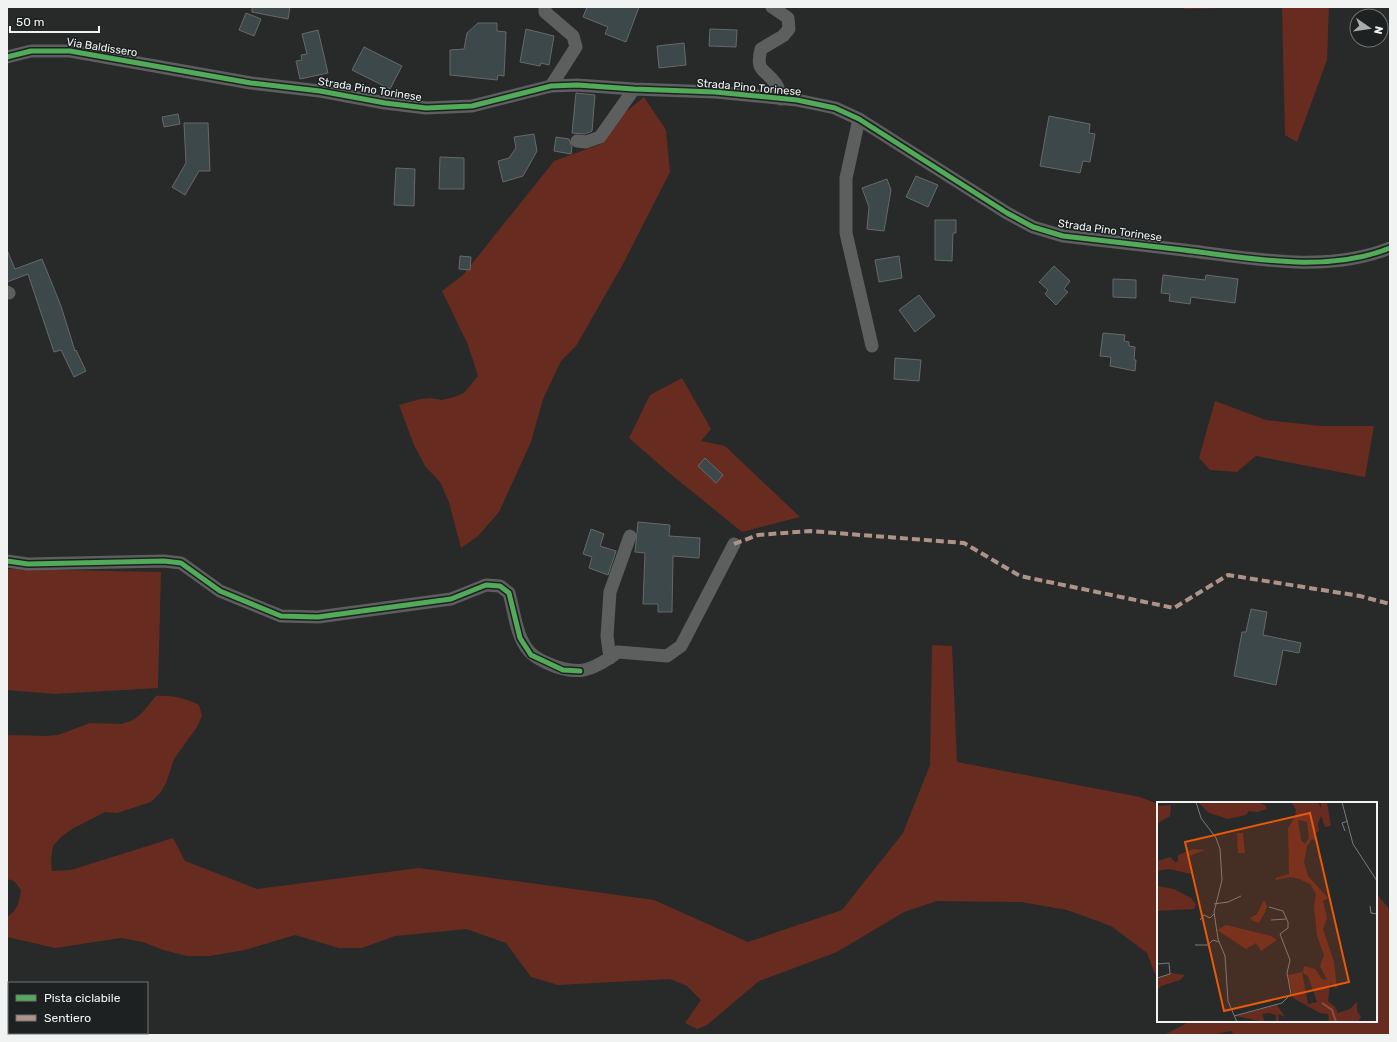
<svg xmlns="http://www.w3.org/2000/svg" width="1397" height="1042" viewBox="0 0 1397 1042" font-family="Rubik,sans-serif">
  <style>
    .green { fill: #672c1f }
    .building { fill: #3c4849; stroke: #676969 }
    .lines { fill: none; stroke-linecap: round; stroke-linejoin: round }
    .minor { stroke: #5d5e5e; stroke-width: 13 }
    .quiet { stroke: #af9288; stroke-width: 4; stroke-dasharray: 8 4; stroke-linecap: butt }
    .cycleway-casing { stroke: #1d2121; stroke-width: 8 }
    .cycleway { stroke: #51ab58; stroke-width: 5 }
    .labels { text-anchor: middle; stroke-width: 3; stroke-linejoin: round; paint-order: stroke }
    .street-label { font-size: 11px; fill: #f1f3f3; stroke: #1d2121 }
    .inset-river { fill: none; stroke: #924d3e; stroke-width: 2 }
    .inset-road { fill: none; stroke: #787a7a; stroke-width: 1 }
    .view { fill: #e8590c; fill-opacity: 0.15; stroke: #e8590c; stroke-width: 2 }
    .inset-edge { fill: none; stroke: #f1f3f3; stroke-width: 2 }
  </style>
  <rect width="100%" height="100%" fill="#282929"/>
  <path class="green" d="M1179 7H1266L1185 9Z
    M1282 7H1329L1327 60 1297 142 1285 135Z
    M644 97 666 130 670 172 623 264 576 346 561 361 543 399 531 442 499 512 478 536 461 548 449 502 440 482 425 466 414 445 399 405 420 399 431 398 442 400 454 397 464 393 478 376 468 345 442 291 463 275 554 161 601 144 624 113Z
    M682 378 711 429 701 441 725 446 800 517 742 532 668 472 629 438 650 395Z
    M1215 401 1266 420 1322 426H1374L1365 477 1256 456 1237 472 1210 470 1199 458Z
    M7 569 161 572 158 688 55 694 7 690Z
    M932 645 952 646 957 762 1140 797 1158 804V977L1154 972 1147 953 1111 926 1067 910 1021 902 937 901 904 912 837 952 759 981 707 1025 697 1029 685 1023 701 1000 687 986 670 979 558 985 531 977 506 943 466 929 395 936 362 948H339L295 935 245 950 210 956H187L163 950 143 942 121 938 55 948 7 937V917C18 910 19 902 21 890L14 881 7 879V735L47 736 58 735 90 723 122 724 133 720 141 714 156 696C171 695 185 698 199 705L202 716 197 727 174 759 166 783 160 793 151 802 117 813 105 812 72 829 61 837 53 846 51 859 52 871 71 870 173 838 185 861 257 889 419 868 654 900 748 942 842 910 903 833 930 765Z
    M1376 893 1390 910V1035H1233L1232 1031 1211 1035H1164L1185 1024 1186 1021H1376Z"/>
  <path class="building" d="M252 7H290L288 19 252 12Z
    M587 7H639L626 42 605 34 608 27 583 17Z
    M246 13 261 19 254 36 239 30Z
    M478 23H497V31L506 32 504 76 498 75 497 80 450 75V50L464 49 467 33Z
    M526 29 554 36 549 65 541 63 540 66 520 62Z
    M710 29 737 30 736 47 709 46Z
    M318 30 328 73 300 79 296 61 302 60 301 55 307 54 302 34Z
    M684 43 686 65 659 68 657 46Z
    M364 47 402 66 390 89 352 70Z
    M576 93 595 95 592 131 585 134 572 133Z
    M178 114 180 124 164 127 162 117Z
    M1049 116 1090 124 1089 133 1095 134 1090 162 1083 161 1080 173 1040 166Z
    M184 123H208L210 171H199L185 195 172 187 186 163Z
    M534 134 537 151 523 176 503 182 498 161 509 158 516 148 514 137Z
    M556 137 569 139 572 147 571 154 554 151Z
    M440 157 464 158V189H439Z
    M396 168 415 169 414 206 394 205Z
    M916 176 938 185 928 207 906 197Z
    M887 179 891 190 884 231 867 229 869 207 862 188Z
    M935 220H956V233H953L952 261 935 260Z
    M7 250 15 269 42 259 61 306 75 351 76 350 86 371 74 377 61 350 54 352 28 274 7 282Z
    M460 256 471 257 470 270 459 269Z
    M899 256 902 278 879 282 875 260Z
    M1054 266 1070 281 1064 289 1068 292 1056 305 1045 294 1048 290 1039 282Z
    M1163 275 1205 280 1206 275 1238 279 1235 303 1191 297 1190 304 1169 301 1170 294 1161 293Z
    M1113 279 1136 280V298L1113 297Z
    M919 295 935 316 915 332 899 310Z
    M1103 333 1125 335 1124 341 1129 342V346L1135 347 1134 360H1136L1135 371 1110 366 1111 357 1100 356Z
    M895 358 921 360 919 381 894 379Z
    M705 458 723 475 716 483 698 466Z
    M638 522 670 525 669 536 700 538 699 558 673 556 672 612H658V604H643L645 553 635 552Z
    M591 529 604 534 600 546 616 551 608 575 589 568 592 557 583 554Z
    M1251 609 1267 612 1263 635 1301 643 1299 653 1283 650 1276 685 1234 676 1242 632H1246Z"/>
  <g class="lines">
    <path class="minor" d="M545 7V12L573 36 576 47 551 86
      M772 7 788 18 789 29 783 36 761 49C755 73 765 68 776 84 779 88 780 94 781 99
      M7 57 31 51H70L251 83 320 91 385 103 426 108 472 106 551 86 577 85 634 89 715 92 797 100 835 108 859 119 1007 213 1033 227 1063 236C1103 241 1144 245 1184 250 1251 258 1325 274 1390 248
      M859 119 846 178V233L872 346
      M577 141 586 142 600 137 634 89
      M7 292 9 293
      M7 561 28 564 164 561 181 563 220 591 281 616 318 617 451 599 486 585 500 586 509 593C513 607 515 625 521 638 527 652 534 657 547 663 578 677 592 671 618 652L667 656 681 646 734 544
      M610 658 607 636 610 592 630 536"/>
    <path class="quiet" d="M734 544 758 535 810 531 964 543 1020 576 1174 608 1228 575 1360 596 1390 604"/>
    <g class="cycleway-casing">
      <path id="cycleway" d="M7 57 31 51H70L251 83 320 91 385 103 426 108 472 106 551 86 577 85 634 89 715 92 797 100 835 108 859 119 1007 213 1033 227 1063 236C1103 241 1144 245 1184 250 1251 258 1325 274 1390 248
        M7 561 28 564 164 561 181 563 220 591 281 616 318 617 451 599 486 585 500 586 509 593 520 638 531 655 563 670 580 671"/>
    </g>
    <use href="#cycleway" class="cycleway"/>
  </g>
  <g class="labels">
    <g class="street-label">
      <text transform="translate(102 47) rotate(9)" y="4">Via Baldissero</text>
      <text transform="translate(749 87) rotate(5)" y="4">Strada Pino Torinese</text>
      <text transform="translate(370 89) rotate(9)" y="4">Strada Pino Torinese</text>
      <text transform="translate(1110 230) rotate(8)" y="4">Strada Pino Torinese</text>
    </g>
  </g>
  <g transform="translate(1157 802)">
    <rect width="220" height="220" fill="#282929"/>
    <path d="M41 0H100L108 3 110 7 100 10 92 9 89 13 71 17 52 11ZM134 0H161L164 6V0H170L174 24 168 25 164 14 161 22 162 29 157 32 160 40 155 37 150 44 147 60 151 74 171 96 166 99 170 116 166 127 177 160 180 187 173 181 171 199 178 205 181 211 193 207 200 200V209L204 215 201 220H172L171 212 163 211 136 196 131 173 145 170 151 202 160 200 151 174 146 171 147 164 158 167 165 177 170 178 163 164 167 153 160 134 157 105 159 92 153 82 142 77 133 75 119 78 118 76 132 72 131 26 138 15 139 8ZM141 18 150 20 152 36 148 42 144 38ZM14 3 13 14 0 22V4ZM80 31H86L88 51H81ZM37 47 48 48 32 54 34 72 12 67 0 69V59L13 55 18 60 21 59V53ZM0 84 17 87 34 96 39 102 37 107 0 109ZM107 98 110 104 108 110 102 121 96 119 93 116 100 112ZM69 123 114 134 120 138 104 149 99 141 89 147 60 128ZM14 171 28 173 23 178 4 184 0 189V176ZM120 203 128 215 121 212 122 220H119V213L112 211 105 212 108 220 78 214Z" fill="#672c1f" fill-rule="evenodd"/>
    <path class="inset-river" d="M165 201 175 208 179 220"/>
    <path class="inset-road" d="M39 0 44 16 59 36 63 47 65 78 57 110 61 137 68 154 71 199 80 220M185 0 196 42 220 79M188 29 185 21 191 19M57 102 71 100 84 94M213 104 214 111 220 112M43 118 47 113 53 116 57 112M114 118 129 117M38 143H51L56 138 62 140M0 162 12 161 13 172 0 176M77 214 125 201 134 192 130 171 133 158 123 132 131 126V120L126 109 112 105"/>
    <path class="view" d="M153 11 192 180 67 209 28 40Z"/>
    <rect width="220" height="220" class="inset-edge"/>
  </g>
  <rect width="1397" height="1042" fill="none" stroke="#f1f3f3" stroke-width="16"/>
  <rect x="8" y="982" width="140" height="52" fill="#1d2121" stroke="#727575"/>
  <rect x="16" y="995" width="20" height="6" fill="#51ab58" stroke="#727575"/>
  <text x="44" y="1002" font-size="12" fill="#f1f3f3">Pista ciclabile</text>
  <rect x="16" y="1015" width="20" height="6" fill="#af9288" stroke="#727575"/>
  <text x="44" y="1022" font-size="12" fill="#f1f3f3">Sentiero</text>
  <g transform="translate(1369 28) rotate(103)"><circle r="19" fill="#1d2121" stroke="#727575"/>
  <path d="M0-3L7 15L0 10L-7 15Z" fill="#abacac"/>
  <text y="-6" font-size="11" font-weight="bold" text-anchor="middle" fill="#f1f3f3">N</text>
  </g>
  <path d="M10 26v6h89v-6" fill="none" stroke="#f1f3f3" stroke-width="2"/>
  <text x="16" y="26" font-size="12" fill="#f1f3f3" stroke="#1d2121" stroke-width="3" paint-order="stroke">50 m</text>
</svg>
